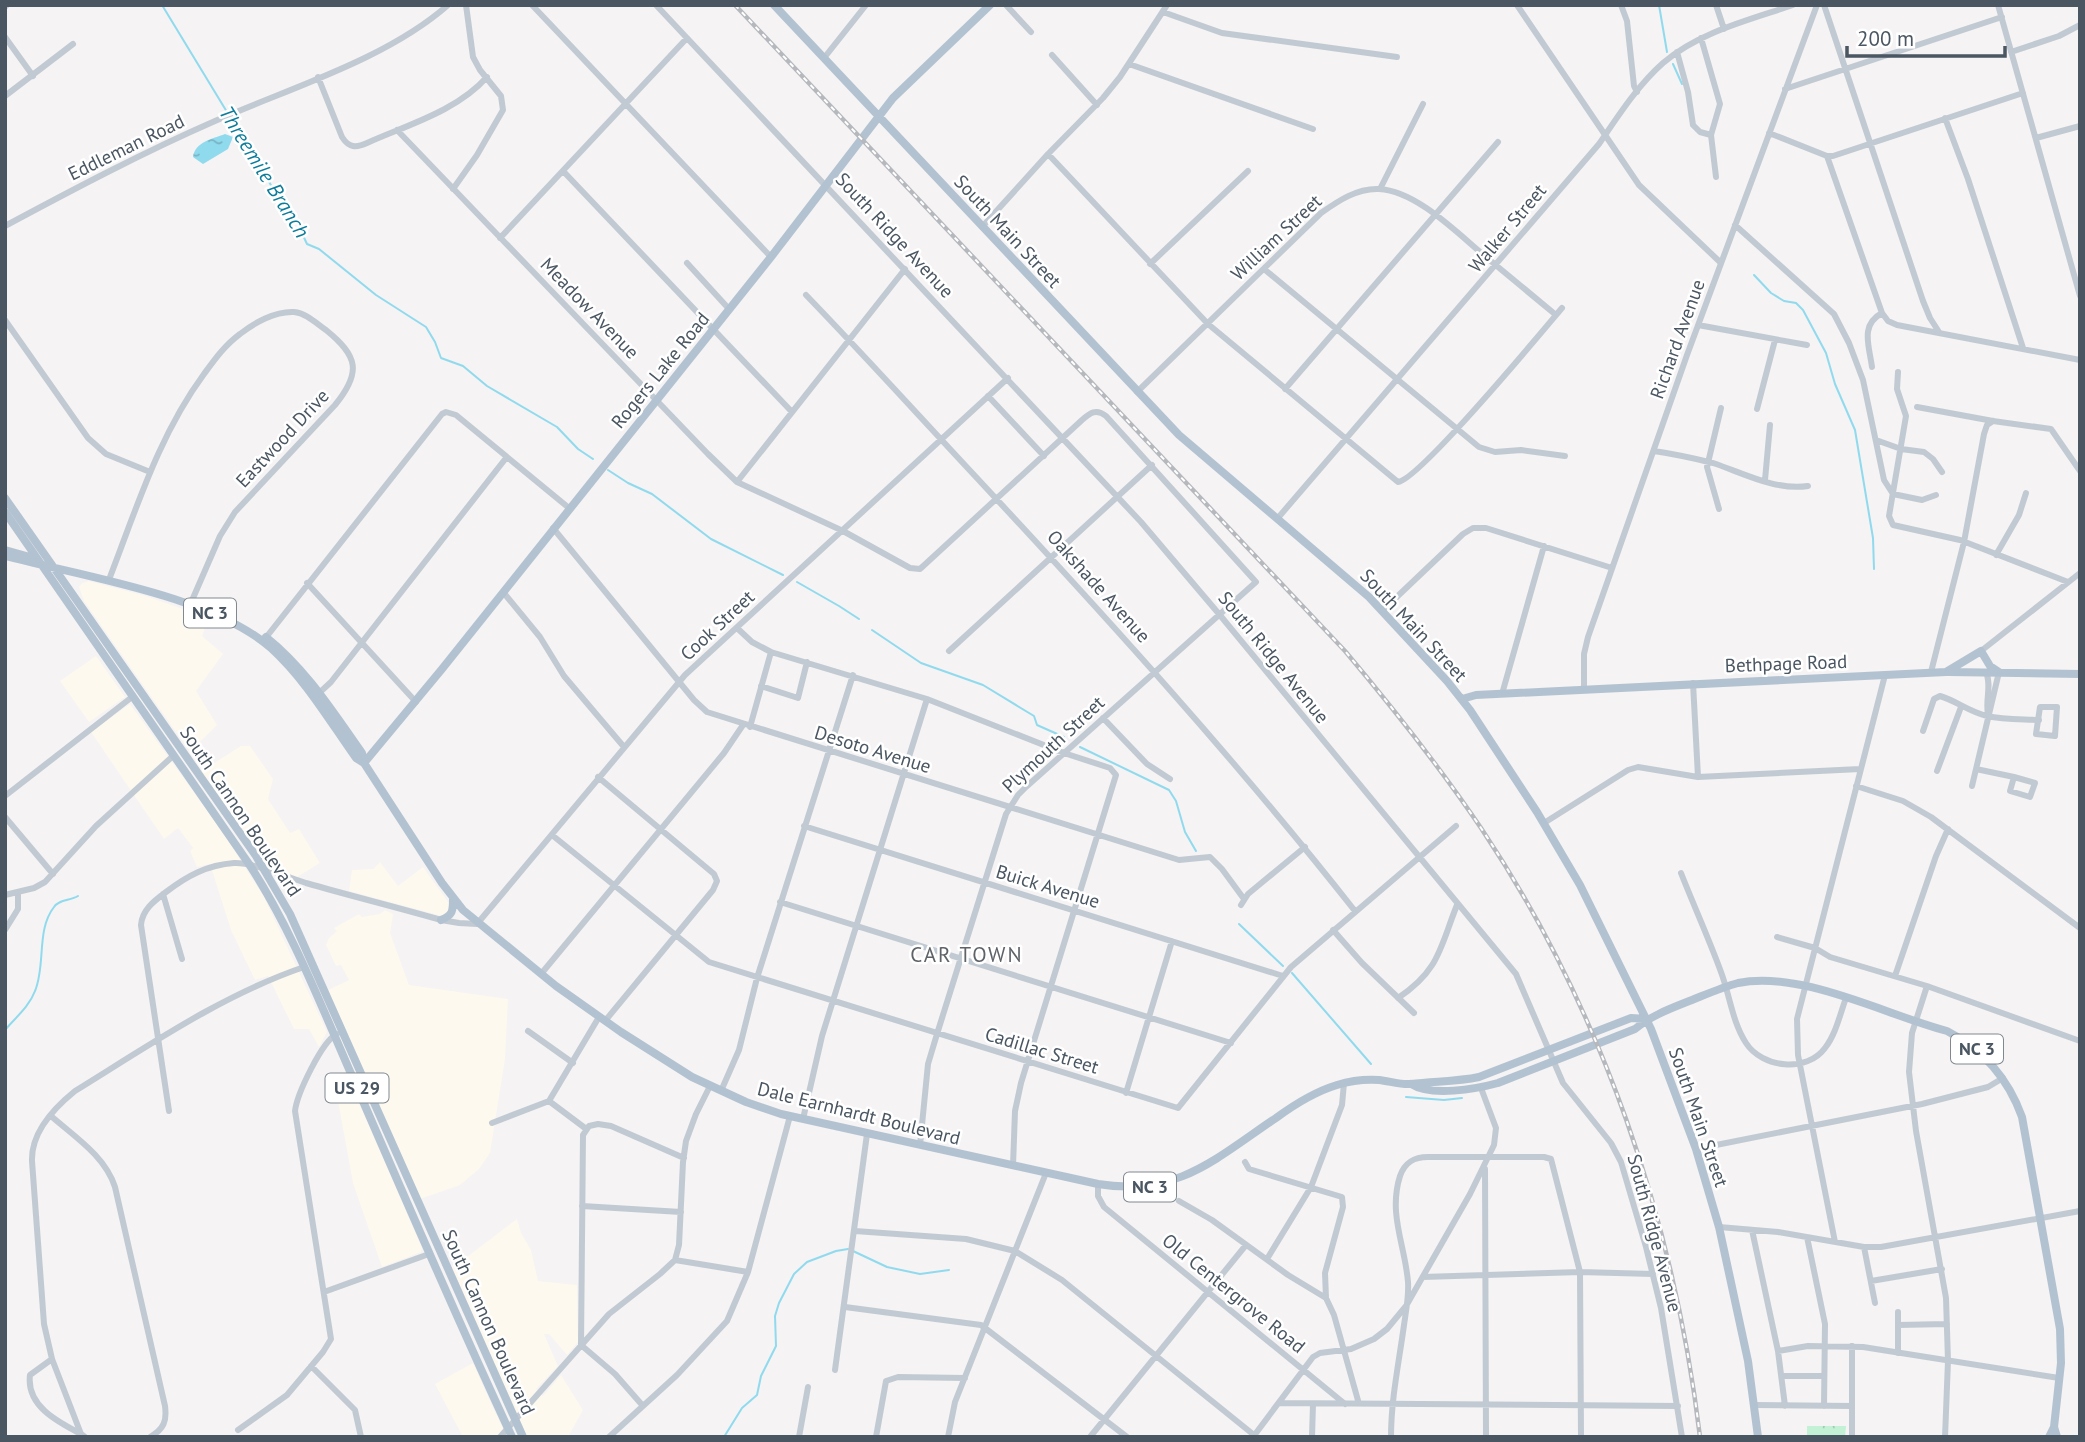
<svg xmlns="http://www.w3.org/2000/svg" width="2085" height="1442" viewBox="0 0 2085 1442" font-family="'PT Sans',sans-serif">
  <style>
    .commercial { fill: #fdf9ef }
    .forest { fill: url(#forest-crowns) }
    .water { fill: url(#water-ripples) }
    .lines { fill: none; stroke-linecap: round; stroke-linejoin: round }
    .stream { stroke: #90daee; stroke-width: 2 }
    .minor { stroke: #c1cad2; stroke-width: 6 }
    .major { stroke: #b3c2d1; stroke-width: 8 }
    .rail-casing { stroke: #b5b8bd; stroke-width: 4.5 }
    .rail { stroke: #fff; stroke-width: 2; stroke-dasharray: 5; stroke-linecap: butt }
    .labels { text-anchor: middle; stroke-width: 5; stroke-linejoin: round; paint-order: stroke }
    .shield { fill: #fff; stroke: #808990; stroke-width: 2 }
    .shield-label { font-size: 18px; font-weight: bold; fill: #4a5661 }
    .street-label { font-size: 19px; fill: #4a5661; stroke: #fff }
    .water-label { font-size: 21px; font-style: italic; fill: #0c7c9b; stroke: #fff }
    .neighbourhood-label { font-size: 21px; letter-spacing: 2px; fill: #5f6368; stroke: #fff }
  </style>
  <defs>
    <pattern id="forest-crowns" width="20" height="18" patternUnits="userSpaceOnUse" patternTransform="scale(1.75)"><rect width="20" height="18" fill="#c3f1d5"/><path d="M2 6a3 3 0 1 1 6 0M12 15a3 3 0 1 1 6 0" fill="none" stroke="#a0c6b0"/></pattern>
    <pattern id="water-ripples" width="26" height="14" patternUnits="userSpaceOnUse" patternTransform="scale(1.75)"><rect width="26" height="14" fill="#90daee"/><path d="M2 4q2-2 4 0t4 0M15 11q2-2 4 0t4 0" fill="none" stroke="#78b4c4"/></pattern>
  </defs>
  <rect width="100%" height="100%" fill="#f5f3f3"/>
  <path class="commercial" d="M89 581 146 596 214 620 205 628 202 636 223 654 196 691 217 725 190 752 84 601 79 587 82 583Z
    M96 656 125 697 89 722 60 681Z
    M130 704 222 831 264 897 327 1032 319 1047 309 1029H294L268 976 255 980 231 930 210 864 197 867 190 851 193 848 178 828 164 839 91 732Z
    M241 746H250L273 779 268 799 290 833 299 829 320 863 297 877 269 868 200 772Z
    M380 862 398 886 423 867 451 906 450 911 442 916 349 891 352 870 373 869Z
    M385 910 393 914 390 933 409 985 508 999 505 1059 490 1153 479 1169 460 1185 420 1199 328 990 349 980 341 965 336 966 326 945 329 938 337 931 334 928 359 914 362 917 380 914Z
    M346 1073 422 1248 421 1252 382 1267 353 1183 336 1090 339 1082Z
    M517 1219 521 1233 531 1250 538 1281 577 1285 578 1342 567 1355 549 1334H544L558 1366 536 1389 543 1396 561 1375 583 1410 568 1437H527L451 1266 459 1263Z
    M473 1363 490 1401 507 1437H463L435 1384Z"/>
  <path class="forest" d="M1807 1426H1846L1845 1437H1807Z"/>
  <path class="water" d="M225 134 233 137 228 149 203 164 193 157C195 142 212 139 225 134Z"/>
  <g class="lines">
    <path class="stream" d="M162 5 227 112
      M1659 5 1667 52
      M1673 64 1682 84
      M230 116 275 192 294 216 307 244 319 249 376 295 426 327 435 342 441 358 463 366 487 386 557 427 578 449 593 459
      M1754 275 1771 293 1784 301 1796 303 1803 310 1826 353 1835 384 1855 430 1873 538 1874 569
      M608 470 628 483 652 494 711 539 783 575
      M797 582 839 606 859 619
      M872 630 921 663 983 685 1034 716 1037 725 1064 737
      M1080 747 1169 790 1176 801 1185 832 1196 851
      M1239 924 1283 966
      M1292 973 1371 1064
      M5 1030C16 1017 29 1007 35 991 46 965 36 930 54 907 59 899 70 901 78 896
      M1406 1097 1444 1100 1462 1098
      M853 1251 887 1267 920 1274 949 1270
      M724 1437 742 1408 757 1395 761 1376 776 1346 775 1316 779 1303 794 1274 807 1262 836 1251 848 1249"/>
    <path class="minor" d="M532 5 771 257
      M656 5 1141 522 1219 614 1516 974 1563 1083 1611 1143 1621 1162 1646 1247 1661 1308 1682 1437
      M1006 5 1031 32
      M1517 5 1639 185 1721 263
      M1621 5 1627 21 1634 86 1637 92
      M1716 5 1724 29
      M1824 5 1923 301 1930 318 1939 332
      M1998 5 2080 296
      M5 7 7 5
      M1163 12 1222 33 1397 57
      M5 37 33 76
      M1701 38 1720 104 1711 135 1716 177
      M1677 52 1688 92 1693 125 1700 132 1711 135
      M2011 52 2059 36 2080 25
      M1052 55 1097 105
      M824 58 866 5
      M1129 64 1313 129
      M318 77 342 137C349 148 356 148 367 143 407 125 457 111 487 77
      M1785 89 2002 17
      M5 96 73 44
      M1945 118 1968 179 2023 348
      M397 130 708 454 737 482 843 531 910 568 920 569 1082 420C1090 413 1096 408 1106 416L1256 582 1026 787 1018 795 1006 814 937 1034 928 1064 920 1145
      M1769 133 1827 156H1833L2023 93
      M2036 138 2080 126
      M1048 154 1208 324 1398 482C1420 479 1540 334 1562 308
      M1827 156 1882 313 1888 321 1897 325 2080 360
      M563 171 792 412
      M453 189 477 155 503 110 501 96 480 70 473 57 466 5
      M1380 189 1423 104
      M1735 225 1834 314 1849 343 1863 380 1884 480 1893 494 1922 500 1936 495
      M5 226C74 189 144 152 215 121 290 88 387 59 448 5
      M982 227 1048 154 1103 98 1120 77 1167 5
      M500 238 687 38
      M687 263 729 309
      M1150 264 1248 171
      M1264 269 1479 447 1495 452 1521 450 1565 456
      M806 295C864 355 919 416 976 477 1107 618 1236 760 1355 911
      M5 320 88 438 106 454 150 472
      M1698 325 1807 345
      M1872 367C1869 345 1860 325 1882 313
      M1898 372 1897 389 1906 416 1889 516 1893 525 1960 540 2068 582
      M1285 389 1498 142
      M1137 392 1321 213C1338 201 1357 188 1379 189 1417 191 1458 234 1486 257 1509 276 1533 296 1556 315
      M988 396 1044 456
      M1917 407 1993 421 2051 429 2080 471
      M1757 409 1775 340
      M1876 440 1901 449 1924 452 1933 459 1942 472
      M1654 451C1674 454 1693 458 1713 463 1743 473 1776 491 1808 486
      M1765 480 1770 425
      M737 482 905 269
      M1719 509 1707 467 1721 408
      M1277 519 1599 144C1618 116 1638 85 1663 63 1699 32 1749 20 1793 5
      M553 528 694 700 707 712 1179 860 1210 857 1222 869 1244 899
      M1996 555 2019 515 2026 493
      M110 577C137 507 159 435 204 374 215 359 225 345 240 334 254 323 275 311 294 312 306 313 316 323 326 330 358 356 362 372 335 405L235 512 220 536 190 605
      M307 583 416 702
      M503 592 540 637 564 676 624 747
      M1382 611 1463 534 1473 528H1486L1612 568
      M737 628 752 642 771 652 927 699 1064 753 1110 768 1116 775 1021 1083 1015 1111 1013 1166
      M264 640 442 414 446 412 456 415 569 508
      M949 651 1152 465
      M1981 651 2080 573
      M1931 672 1964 542 1984 434 1987 425 1993 421
      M1986 672C1992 686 1985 700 1988 714
      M1693 683 1698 777
      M761 686 798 698 807 662
      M1584 688V654L1588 637 1687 355 1817 5
      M318 694 331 682 506 458
      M1502 694 1544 546
      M2040 707H2057L2055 736 2036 734Z
      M1103 718 1147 764 1170 779
      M750 727 771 652
      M1923 731 1934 699 1940 696C1957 701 1969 712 1987 716 2004 720 2023 719 2039 720
      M1976 769 2014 777
      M1937 771 1961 707
      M598 777 714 874 717 881 713 890 605 1021
      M2014 777 2035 783 2030 797 2010 791Z
      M1856 786 1903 801 1931 817 2080 928
      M1972 786 1999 672
      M5 796 132 697
      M5 817 53 874
      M1544 823 1628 770 1638 767 1698 777 1860 769
      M804 826 1283 976
      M552 835 709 962 1178 1108 1291 967 1456 826
      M1681 873C1694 906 1709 939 1721 972 1730 996 1732 1021 1746 1043 1762 1068 1807 1073 1825 1048 1836 1034 1840 1014 1846 998
      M163 894 182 959
      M5 895 34 888 45 882 96 826 173 756
      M780 902 1231 1043
      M1241 905 1248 894 1305 847
      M5 930 18 909V892
      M1333 930 1362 963 1414 1013
      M1777 937 1815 948 1830 957 1927 986 2080 1041
      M541 974 724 753 743 725
      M1895 976 1936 856 1948 829
      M1927 986 1912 1033 1909 1072 1916 1131 1946 1298 1948 1361 1945 1437
      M1398 998C1440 970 1440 947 1457 905
      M528 1031 573 1063
      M721 1091 739 1050 757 978 853 675
      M1126 1093 1172 941
      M549 1101 585 1128
      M169 1111 141 925C142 910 154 901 166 892 187 876 207 865 234 863 252 862 287 877 306 883 351 896 396 907 441 920L459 923 477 924 685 675 1008 378
      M51 1116C75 1137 105 1156 115 1187L165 1406C167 1421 164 1429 150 1437
      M803 1119 822 1036 927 699
      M492 1123 549 1101 599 1017
      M1696 1149 1922 1104 1988 1087 2003 1078
      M1245 1162 1249 1169 1342 1197 1343 1207 1325 1273 1326 1298
      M1485 1169 1486 1437
      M1098 1184V1196L1104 1207 1345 1404
      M1179 1201 1212 1220 1288 1275 1326 1298 1334 1315 1359 1404
      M582 1206 681 1212
      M1719 1227 1778 1232 1864 1247H1881L2080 1211
      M1752 1230 1778 1351 1785 1406
      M855 1231 966 1239 1015 1251 1062 1280 1254 1435
      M1807 1237 1825 1324 1824 1406
      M1835 1242 1798 1055 1797 1019 1885 675
      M1864 1247 1875 1303
      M1267 1259 1311 1187 1342 1105 1344 1083
      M675 1260 748 1272
      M1423 1277 1580 1272 1653 1274
      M1871 1281 1942 1269
      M324 1292 429 1254
      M845 1307 981 1325 1127 1437
      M1898 1325 1947 1324
      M1852 1346V1437
      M1778 1351 1808 1346 1863 1347 2059 1378
      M1898 1353V1312
      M52 1359 30 1375C26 1406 58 1422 81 1434
      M311 1366 355 1410 361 1437
      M835 1370 867 1134
      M1782 1376H1824
      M1279 1403 1678 1406
      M1755 1405 1852 1406
      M643 1406 615 1374 581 1345 583 1135 589 1126 598 1124 611 1126 684 1158
      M238 1430 287 1395 323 1352 331 1339 295 1111C297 1094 322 1041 337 1034
      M85 1437 81 1434 52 1359 44 1324 32 1161C31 1133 54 1108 75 1091 148 1046 222 995 304 967
      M500 1437 609 1314 660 1274 675 1260 679 1245 683 1162 686 1141 696 1114 710 1086
      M609 1437 677 1375 727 1321 748 1272 790 1116
      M799 1437 808 1387
      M876 1437 886 1381 898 1377 965 1378
      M948 1437 955 1402 1046 1173
      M1090 1437 1246 1245
      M1253 1437 1313 1357 1320 1353 1351 1349 1374 1339 1387 1329 1406 1306 1470 1194 1494 1145 1496 1128 1481 1088
      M1312 1437 1313 1404
      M1391 1437C1391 1399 1399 1362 1404 1325 1406 1311 1409 1296 1408 1282 1405 1245 1388 1214 1400 1176 1405 1162 1414 1157 1428 1157H1544L1551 1159 1580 1272 1581 1437"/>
    <path class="major" d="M774 5 1179 435 1369 597 1447 681 1470 710 1537 812 1580 885 1651 1029 1696 1149 1719 1227 1748 1361 1758 1437
      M5 498 256 856 290 914 523 1437
      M5 512 249 864C294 933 323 1011 356 1085 407 1203 458 1321 512 1437
      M5 550 37 559
      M5 556C82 576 212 596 271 648 305 679 329 720 356 758L364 763 442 883 463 910 556 986 621 1032 692 1077 746 1102 781 1114 1098 1184C1177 1197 1215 1159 1276 1118 1295 1104 1314 1092 1337 1085 1350 1081 1365 1079 1379 1080 1389 1081 1401 1085 1411 1084 1434 1081 1456 1082 1479 1077L1631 1018 1647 1019
      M198 603 231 617
      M266 637C306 669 333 712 362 753L364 763
      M1949 672 2080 674
      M1462 699 1476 695 1946 672 1981 651 1990 666 1999 672
      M364 763 442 669 771 257 893 98 990 5
      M441 920C453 915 453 911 453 899
      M1411 1084C1431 1097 1476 1089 1498 1083L1635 1029C1652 1015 1672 1008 1692 1000 1707 994 1723 987 1738 983 1801 970 1886 1015 1947 1031 1984 1050 2008 1078 2022 1117L2060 1329 2061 1363 2054 1427 2057 1437
      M2049 1437 2054 1427"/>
    <g class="rail-casing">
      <path id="rail" d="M735 5 1345 651C1393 708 1439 766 1481 828 1602 1009 1674 1221 1700 1437"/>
    </g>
    <use href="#rail" class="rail"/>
  </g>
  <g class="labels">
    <g class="shield">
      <rect x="184" y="598.5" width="52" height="29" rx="5"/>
      <rect x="1951" y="1034.5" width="52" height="29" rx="5"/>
      <rect x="325.5" y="1073.5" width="63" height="29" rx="5"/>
      <rect x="1124" y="1172.5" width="52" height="29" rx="5"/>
    </g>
    <g class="shield-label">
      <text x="210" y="619">NC 3</text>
      <text x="1977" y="1055">NC 3</text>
      <text x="357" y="1094">US 29</text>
      <text x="1150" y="1193">NC 3</text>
    </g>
    <g class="street-label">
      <text transform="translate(126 147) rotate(-26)" y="7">Eddleman Road</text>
      <text transform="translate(1507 228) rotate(-50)" y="7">Walker Street</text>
      <text transform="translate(1008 231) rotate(47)" y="7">South Main Street</text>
      <text transform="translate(895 235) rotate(47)" y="7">South Ridge Avenue</text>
      <text transform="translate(1276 237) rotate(-43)" y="7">William Street</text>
      <text transform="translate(590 308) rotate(46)" y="7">Meadow Avenue</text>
      <text transform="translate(1677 339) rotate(-70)" y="7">Richard Avenue</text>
      <text transform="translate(660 370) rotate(-51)" y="7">Rogers Lake Road</text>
      <text transform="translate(282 438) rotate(-47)" y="7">Eastwood Drive</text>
      <text transform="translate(1099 586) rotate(48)" y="7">Oakshade Avenue</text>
      <text transform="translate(717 625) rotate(-43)" y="7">Cook Street</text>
      <text transform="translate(1414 625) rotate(47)" y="7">South Main Street</text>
      <text transform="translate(1274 657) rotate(51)" y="7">South Ridge Avenue</text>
      <text transform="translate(1786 663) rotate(-2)" y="7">Bethpage Road</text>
      <text transform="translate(1053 744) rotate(-43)" y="7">Plymouth Street</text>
      <text transform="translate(873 749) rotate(17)" y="7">Desoto Avenue</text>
      <text transform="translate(241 811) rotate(56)" y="7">South Cannon Boulevard</text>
      <text transform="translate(1048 886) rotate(17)" y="7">Buick Avenue</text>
      <text transform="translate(1042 1050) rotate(17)" y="7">Cadillac Street</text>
      <text transform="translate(859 1113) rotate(14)" y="7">Dale Earnhardt Boulevard</text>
      <text transform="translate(1699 1117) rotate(71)" y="7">South Main Street</text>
      <text transform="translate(1655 1233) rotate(75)" y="7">South Ridge Avenue</text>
      <text transform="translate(1234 1293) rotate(39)" y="7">Old Centergrove Road</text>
      <text transform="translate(489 1322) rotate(66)" y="7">South Cannon Boulevard</text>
    </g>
    <g class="water-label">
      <text transform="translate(264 172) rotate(58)" y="7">Threemile Branch</text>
    </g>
    <g class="neighbourhood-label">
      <text x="967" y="962">CAR TOWN</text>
    </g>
  </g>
  <rect width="2085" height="1442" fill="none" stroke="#4a5661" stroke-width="14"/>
  <path d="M1847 46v10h158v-10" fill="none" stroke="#4a5661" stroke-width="3.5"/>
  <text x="1857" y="46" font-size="21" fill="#4a5661" stroke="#ffffff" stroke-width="5" paint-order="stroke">200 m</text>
</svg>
